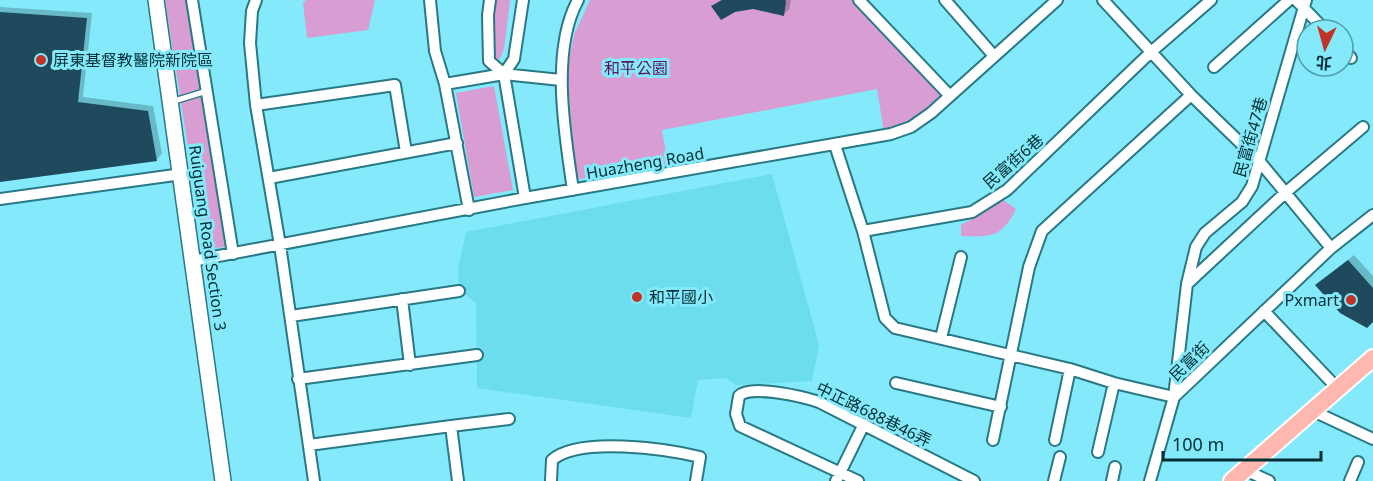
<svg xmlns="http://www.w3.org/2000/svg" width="1373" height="481" viewBox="0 0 1373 481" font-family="'Noto Sans','Noto Sans TC',sans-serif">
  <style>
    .built { fill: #6bddef }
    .green { fill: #d89dd3 }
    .shadow { fill: #0003 }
    .building { fill: #1f4a5d }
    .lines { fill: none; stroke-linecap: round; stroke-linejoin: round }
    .lane-casing { stroke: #287985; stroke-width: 8 }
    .street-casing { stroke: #287985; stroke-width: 14 }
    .secondary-casing { stroke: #287985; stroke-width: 18 }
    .primary-casing { stroke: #fff; stroke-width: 20 }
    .lane { stroke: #fff; stroke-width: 5 }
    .street { stroke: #fff; stroke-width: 10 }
    .secondary { stroke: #fff; stroke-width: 15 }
    .primary { stroke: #feb8af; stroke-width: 16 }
    .poi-dot { fill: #c03326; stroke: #84e9fa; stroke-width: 2 }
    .labels { text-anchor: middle; stroke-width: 6; stroke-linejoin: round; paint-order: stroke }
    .poi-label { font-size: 16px; fill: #002e35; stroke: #84e9fa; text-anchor: start }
    .park-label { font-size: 16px; fill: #5f135d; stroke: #84e9fa }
    .street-label { font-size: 16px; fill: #002e35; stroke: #84e9fa }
  </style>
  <rect width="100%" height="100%" fill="#84e9fa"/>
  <path class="built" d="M772 174 819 345 812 381 736 385 726 378 698 380 691 418 477 388 476 303 459 290 458 269 466 232Z"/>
  <path class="green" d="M165 0H188L225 247 204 249Z
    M306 0H375L368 30 307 38 303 3Z
    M495 0H510L504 49 499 60 495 58C492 39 492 19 495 0Z
    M590 0H855L945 100 922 119 884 132 877 89 662 130 668 165 623 175 576 179 567 71 574 35Z
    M494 86 513 190 474 197 456 93Z
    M998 196 1016 209C1002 238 990 237 961 236V225L983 213Z"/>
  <path class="shadow" d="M791 0 789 9 783 15 753 8 713 6 721 0Z
    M0 7 92 13 83 97 153 106 162 154 157 159 0 180Z
    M1354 255 1373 276V320L1323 280Z"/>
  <path class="building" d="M722 0H785L786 1 784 16 753 9 735 12 721 20 711 6Z
    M0 12 87 18 78 102 148 111 157 161 0 182Z
    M1348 260 1373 288V322L1367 328 1340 313 1315 285Z"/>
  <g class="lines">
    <g class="lane-casing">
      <path id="lane" d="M171 102 207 91"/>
    </g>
    <g class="street-casing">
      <path id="street" d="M192 0 233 254
        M256 0 252 11 250 43 256 105 280 245 314 481
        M430 0 435 51 445 84 469 210
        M490 0 488 15 489 61 504 74
        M523 0 514 59 504 74 525 198
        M859 0 950 96
        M945 0 994 56
        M1103 0 1191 95 1260 162 1331 248
        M1296 0 1325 30
        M1343 49 1351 58
        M1214 67 1289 0
        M445 84 504 74 561 80
        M256 105 395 85 406 152
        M835 145 863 231 885 318 895 328 1070 369 1114 383 1174 397
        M269 178 457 143
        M573 190C565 135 550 51 578 0
        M0 199 182 174
        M863 231 972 212 1007 190 1151 52 1211 0
        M192 261 525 198 891 134 911 127 931 113 1057 0
        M1187 284 1285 193 1363 127
        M402 299 410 365
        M1264 311 1338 389
        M291 316 459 291
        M941 338 961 257
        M298 379 477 355
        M896 383 1001 407
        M1174 397 1331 248 1373 215
        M1313 411 1373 439
        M451 426 509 419
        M993 440 1029 267 1042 231 1191 95
        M1055 440 1070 369
        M309 445 451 426 458 481
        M1098 452 1114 383
        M1245 470 1269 481
        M551 481 552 460C579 436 667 449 700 457L696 481
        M836 481 864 424
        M858 481 740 426 736 414 739 396C750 384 804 397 819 402L974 481
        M1054 481 1060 457
        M1112 481 1115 467
        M1150 481 1174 397 1187 284 1196 247 1205 233 1242 202 1252 186 1306 0
        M1350 481 1358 462"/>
    </g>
    <g class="secondary-casing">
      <path id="secondary" d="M156 0 223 481"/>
    </g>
    <g class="primary-casing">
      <path id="primary" d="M1232 481 1373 358"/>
    </g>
    <use href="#lane" class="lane"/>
    <use href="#street" class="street"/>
    <use href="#secondary" class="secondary"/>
    <use href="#primary" class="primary"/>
  </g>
  <g class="poi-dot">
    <circle cx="41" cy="60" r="6"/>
    <circle cx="637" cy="297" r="6"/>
    <circle cx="1351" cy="300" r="6"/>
  </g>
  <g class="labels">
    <g class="poi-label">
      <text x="53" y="66">屏東基督教醫院新院區</text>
      <text x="649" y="303">和平國小</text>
      <text x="1339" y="306" text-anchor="end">Pxmart</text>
    </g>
    <g class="park-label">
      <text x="636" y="74">和平公園</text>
    </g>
    <g class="street-label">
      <text transform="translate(1250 137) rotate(-74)" y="6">民富街47巷</text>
      <text transform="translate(1013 161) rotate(-41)" y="6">民富街6巷</text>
      <text transform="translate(645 163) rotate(-10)" y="6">Huazheng Road</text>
      <text transform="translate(208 238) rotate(82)" y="6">Ruiguang Road Section 3</text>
      <text transform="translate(1189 361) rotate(-44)" y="6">民富街</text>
      <text transform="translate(874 414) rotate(26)" y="6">中正路688巷46弄</text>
    </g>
  </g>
  <g transform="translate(1325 48) rotate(185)"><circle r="28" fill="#84e9fa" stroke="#4f9eab" stroke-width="1.5"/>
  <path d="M0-4.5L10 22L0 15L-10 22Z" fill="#c03326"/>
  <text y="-9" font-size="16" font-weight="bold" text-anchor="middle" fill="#002e35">北</text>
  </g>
  <path d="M1163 451v9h158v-9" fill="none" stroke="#002e35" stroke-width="3"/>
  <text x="1172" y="451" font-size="18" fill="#002e35" stroke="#84e9fa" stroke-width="4.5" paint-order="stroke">100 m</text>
</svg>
